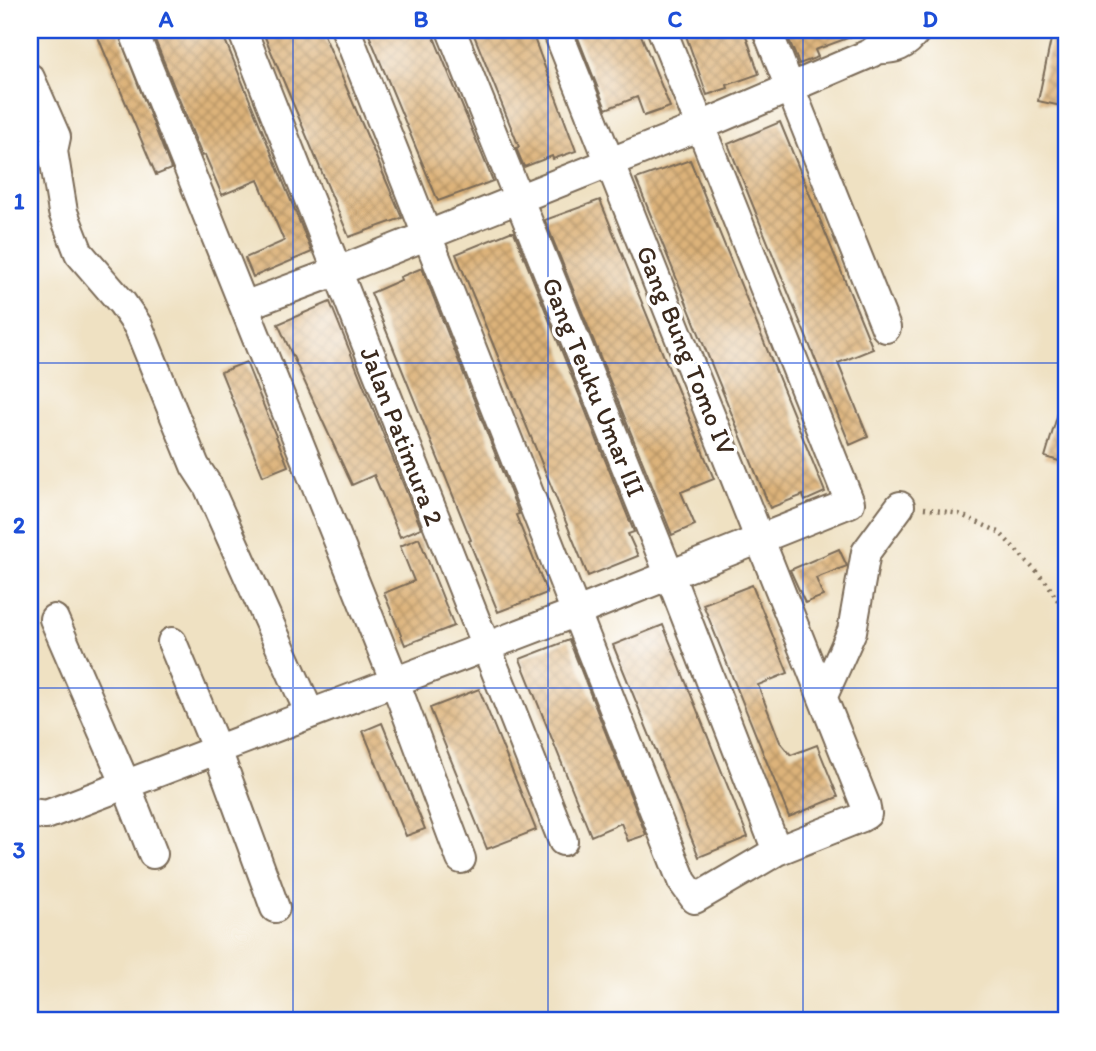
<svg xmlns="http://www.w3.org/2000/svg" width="1096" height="1051" viewBox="0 0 1096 1051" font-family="Itim,sans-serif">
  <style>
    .building { fill: url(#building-cross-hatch) }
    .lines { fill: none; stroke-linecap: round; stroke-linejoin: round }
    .minor-casing { stroke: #7a6a57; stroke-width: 32 }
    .path { stroke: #7a6a57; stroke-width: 4.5; stroke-dasharray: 2 5; stroke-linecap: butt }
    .minor { stroke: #fff; stroke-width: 28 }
    .grid { fill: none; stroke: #1d4ed8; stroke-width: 2; stroke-opacity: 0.55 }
    .labels { text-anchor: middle; stroke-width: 7; stroke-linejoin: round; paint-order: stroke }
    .street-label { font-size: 26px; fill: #3b2a1e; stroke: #fff }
    .neatline { fill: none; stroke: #1d4ed8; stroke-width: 2.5 }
    .grid-label { font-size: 23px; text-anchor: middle; font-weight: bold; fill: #1d4ed8 }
  </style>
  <defs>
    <pattern id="building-cross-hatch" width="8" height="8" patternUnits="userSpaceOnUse" patternTransform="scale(1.75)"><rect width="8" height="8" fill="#ddb37a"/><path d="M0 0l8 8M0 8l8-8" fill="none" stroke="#b49263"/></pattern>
  </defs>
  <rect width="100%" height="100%" fill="#fff"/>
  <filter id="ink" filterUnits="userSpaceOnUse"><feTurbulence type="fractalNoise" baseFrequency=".0143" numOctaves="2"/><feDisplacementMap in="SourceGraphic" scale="14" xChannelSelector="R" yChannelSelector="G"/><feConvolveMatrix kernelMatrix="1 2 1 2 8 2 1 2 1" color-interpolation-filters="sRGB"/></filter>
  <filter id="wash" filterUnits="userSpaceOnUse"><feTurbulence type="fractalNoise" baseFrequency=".00686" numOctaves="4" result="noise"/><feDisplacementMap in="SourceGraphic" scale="28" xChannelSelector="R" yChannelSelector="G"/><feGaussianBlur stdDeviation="1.57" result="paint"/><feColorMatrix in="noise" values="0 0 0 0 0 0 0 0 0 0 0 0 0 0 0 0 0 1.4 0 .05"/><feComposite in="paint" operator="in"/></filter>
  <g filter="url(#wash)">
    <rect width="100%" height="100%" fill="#efe1c2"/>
    <g id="blocks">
      <path class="building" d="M95 30H117L171 169 156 175Z
        M151 30H221L312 252 253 277 245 258 284 241 258 180 222 195 205 155 202 156Z
        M262 30H322L402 218 349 237Z
        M367 30H431L493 181 438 201Z
        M472 30H531L576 151 553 159 552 156 524 167 516 148 519 147Z
        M575 30H639L670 107 644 116 637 97 606 109Z
        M684 30H744L759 74 727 85 728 88 707 95Z
        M785 30H863L864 32 815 50 818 57 799 64Z
        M1053 30H1066V107L1038 101Z
        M780 122 873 349 838 363 868 437 850 445 728 144Z
        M690 160 825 492 805 501 803 495 770 508 636 179Z
        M600 200 714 479 681 492 695 525 672 535 545 220Z
        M510 232H514L634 532 628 534 638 556 588 576 456 254Z
        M422 268 519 514 516 515 547 593 498 612 469 541 471 540 371 293 401 280 400 277Z
        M330 302 421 528 400 537 374 475 352 485 278 324Z
        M246 362 288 466 263 476 221 372Z
        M1061 403 1066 404V463L1045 457Z
        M419 538 454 626 405 645 384 593 414 581 400 546Z
        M839 549 847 566 816 578 823 596 805 603 790 570Z
        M752 585 788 673 758 685 780 742 791 755 817 745 838 797 789 817 703 604Z
        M663 625 748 837 699 857 613 645Z
        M569 640 646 835 628 841 621 823 591 836 520 659Z
        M479 689 536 830 487 849 430 708Z
        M382 723 425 829 406 836 363 731Z"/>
    </g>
  </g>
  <g filter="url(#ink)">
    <use href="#blocks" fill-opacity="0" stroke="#7a6a57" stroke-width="2"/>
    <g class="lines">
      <g class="minor-casing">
        <path id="minor" d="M133 30 395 682 461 859
          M242 30 563 841
          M346 30 682 881 695 899 777 851 860 818 867 814 865 804 557 30
          M451 30 670 576 777 851
          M767 30 886 328
          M30 78 56 137 53 151 63 212 79 253 122 303 138 326 195 466 208 486 310 714
          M244 306 338 271 701 126 871 53 876 49C895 50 906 46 917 30
          M54 619 126 785 153 854
          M172 642 217 750 275 908
          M823 696 852 631 866 552 900 506
          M30 813 46 815 577 612 850 503 662 30"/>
      </g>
      <path class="path" d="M924 508 959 514 999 532 1046 582 1066 613"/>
      <use href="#minor" class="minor"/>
    </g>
  </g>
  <path class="grid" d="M293 30V1021M548 30V1021M803 30V1021M30 363H1066M30 688H1066"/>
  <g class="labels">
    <g class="street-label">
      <text transform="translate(686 350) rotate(68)" y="9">Gang Bung Tomo IV</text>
      <text transform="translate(594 387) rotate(68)" y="9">Gang Teuku Umar III</text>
      <text transform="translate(402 436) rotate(69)" y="9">Jalan Patimura 2</text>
    </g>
  </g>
  <rect width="1096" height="1051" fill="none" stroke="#fff" stroke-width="77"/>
  <rect x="38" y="38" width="1020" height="974" class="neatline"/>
  <g class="grid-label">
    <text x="166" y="27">A</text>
    <text x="421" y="27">B</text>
    <text x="675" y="27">C</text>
    <text x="930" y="27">D</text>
    <text x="19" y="209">1</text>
    <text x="19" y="533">2</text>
    <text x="19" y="858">3</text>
  </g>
</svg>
